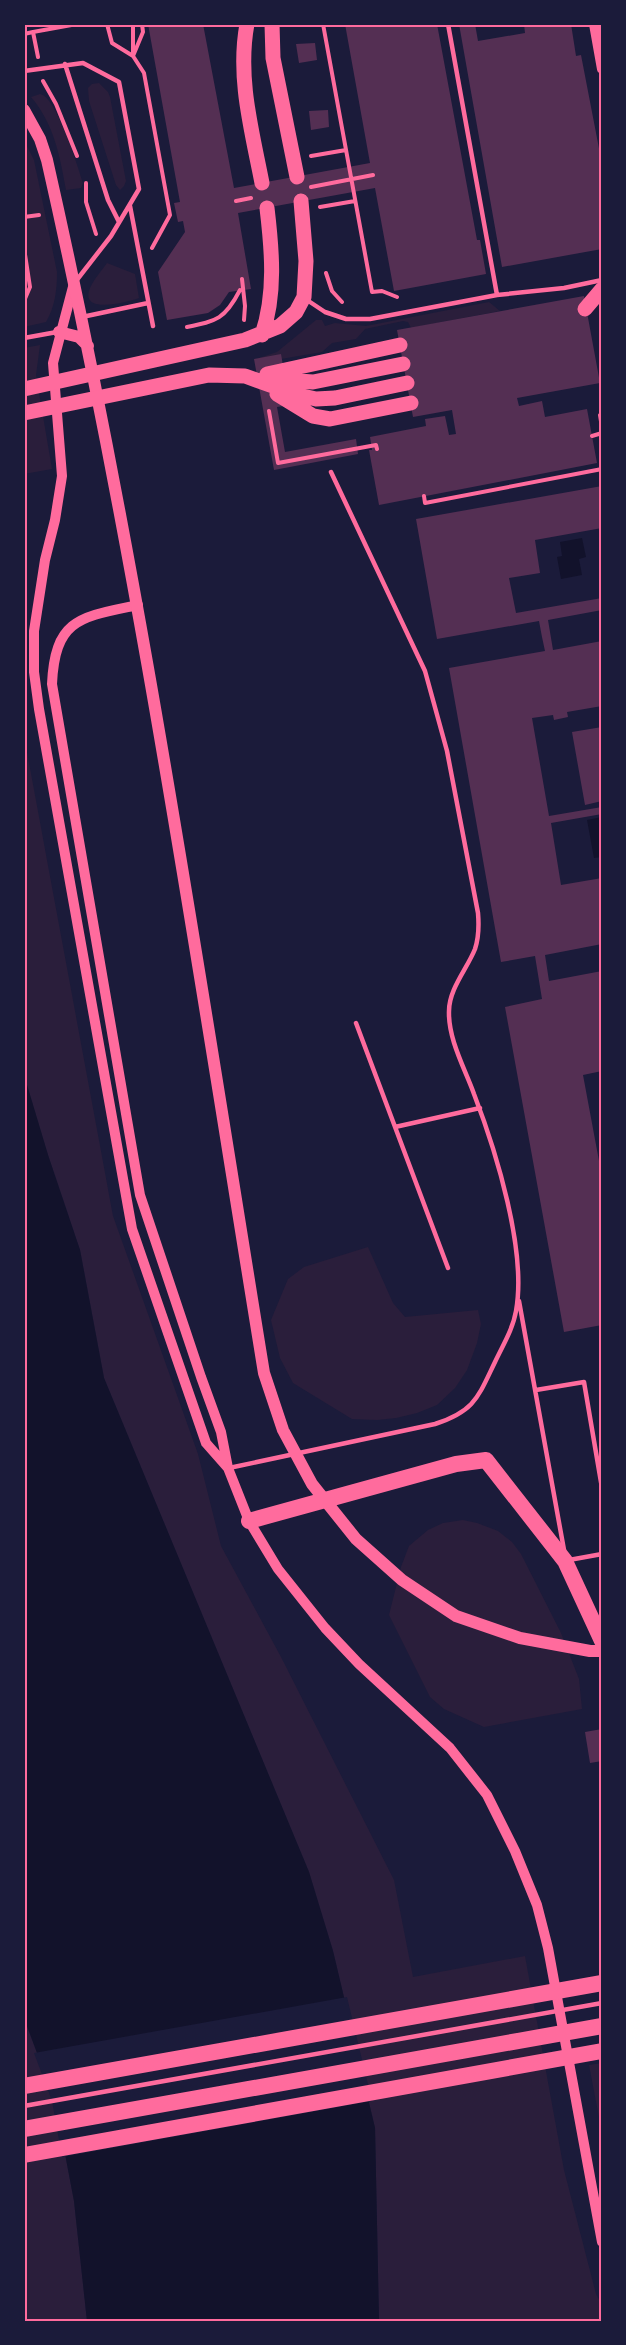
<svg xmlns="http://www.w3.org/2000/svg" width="626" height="2345" viewBox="0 0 626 2345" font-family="'Space Grotesk',sans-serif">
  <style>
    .green { fill: #2a1e3b }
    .water { fill: #12122b }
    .pier { fill: #1b1b3a }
    .building { fill: #542f53 }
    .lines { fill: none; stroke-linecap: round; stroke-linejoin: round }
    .path { stroke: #ff6b9d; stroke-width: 4 }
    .service { stroke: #ff6b9d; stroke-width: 4.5 }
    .tertiary { stroke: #ff6b9d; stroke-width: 10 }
    .secondary { stroke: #ff6b9d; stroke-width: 12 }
    .primary { stroke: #ff6b9d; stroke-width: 15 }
    .trunk { stroke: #ff6b9d; stroke-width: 16 }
    .neatline { fill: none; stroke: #ff6b9d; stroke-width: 2 }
  </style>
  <rect width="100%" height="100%" fill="#1b1b3a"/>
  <path class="green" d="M99 83 108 92 110 97 126 181 124 186 120 190 116 185 89 101 88 88 92 84Z
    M40 94C56 96 78 167 83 183L81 188 66 190C60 156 54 124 31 97Z
    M24 140 34 160 57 272C57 290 55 307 46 322L24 327Z
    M107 263 135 274 139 298C128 302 76 316 91 286 95 278 102 270 107 263Z
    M489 302 500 311 411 328 408 322 403 321 365 329 356 339 332 343 322 352 281 359 259 358 277 352 316 320H322L325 326 335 323 366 326Z
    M40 345 36 375 52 469 24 474V348Z
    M24 736 113 1216 198 1454 221 1546 281 1657 394 1880 413 1977 525 1956 564 2170 596 2294 602 2305V2321H379L375 2128 333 1951 309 1872 104 1378 80 1250 48 1155 24 1075Z
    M368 1247 393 1303 405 1317 478 1310 481 1324 477 1343 467 1370 455 1388 437 1405 417 1413 396 1418 377 1420 352 1419 293 1383 280 1358 271 1320 288 1279 304 1267Z
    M463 1520 477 1523 498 1531 512 1542 521 1554 561 1633 579 1679 582 1709 484 1727 444 1709 430 1697 389 1615 401 1567 409 1546 428 1530 443 1523Z
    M24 2018 55 2101 74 2201 87 2321H24Z
    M602 2063V2133L589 2065Z"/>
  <path class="water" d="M582 538 586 557 579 559 582 575 561 579 557 557 562 556 560 542Z
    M602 817V857L594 858 587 820Z
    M24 1075 48 1155 80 1250 104 1378 309 1872 333 1951 375 2128 379 2321H87L74 2201 55 2101 24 2018Z"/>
  <path class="pier" d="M347 1997 372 2101 62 2157 52 2101 34 2053Z"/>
  <path class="building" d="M148 24H203L234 188 370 163 345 24H437L477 240H480L486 274 394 291 375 188 238 213 251 289 229 292 220 305 208 313 167 320 158 272 185 232 183 221 178 222 174 203 180 202Z
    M459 24H475L478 41 525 33 524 24H571L576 56 581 55 602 164V249L502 267Z
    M315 43 317 60 299 63 296 44Z
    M328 110 329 127 311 130 309 111Z
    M584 296 600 383 517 398 519 406 542 401 545 417 587 409 597 463 379 505 369 450H372L370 437 426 426 425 419 445 416 449 435 456 434 452 410 413 417 397 330Z
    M281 354 290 405 277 407 285 452 356 439 358 454 274 470 254 359Z
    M602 486V528L535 540 540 573 509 578 516 613 602 598V610L548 620 553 650 602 641V706L567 712 568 717 554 720 553 715 532 718 549 816 602 807V814L551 823 561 885 602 878V944L545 955 549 981 602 971V1071L583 1075 602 1177V1325L564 1332 505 1007 542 999 535 956 501 962 449 668 545 651 542 637 539 621 437 639 416 519Z
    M602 727V801L585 805 572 732Z
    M602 1729V1761L590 1763 585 1732Z"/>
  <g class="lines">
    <path class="path" d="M107 24 112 43 133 56 144 73 170 215 152 248
      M133 24V52
      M323 24 372 292 382 291 397 297
      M33 32 77 24
      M24 34 33 32 38 57
      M133 56 143 32 142 24
      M43 81 56 104 77 156
      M311 156 346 150
      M86 183V202L96 234
      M311 187 373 175
      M236 201 251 198
      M320 207 355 201
      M24 217 39 215
      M24 248 30 287 24 301
      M326 273 332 291 342 302
      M242 279 245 306 244 320
      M187 327C217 321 225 319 240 290
      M269 411 278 463 376 445 377 449
      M602 414 600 415 602 428
      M592 436 602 433
      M424 496 425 503 602 469"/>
    <path class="service" d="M448 24 497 295
      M65 64 108 200 119 222
      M24 71 83 63 119 82 139 189 111 236 76 281
      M130 206 153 326
      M307 300 325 312 346 319H370L497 295 564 288 602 280
      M82 317 148 303
      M24 338 57 332
      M356 1023 448 1268
      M395 1127 480 1108
      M519 1301 564 1550
      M536 1390 584 1382 602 1488
      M229 1468 435 1424C475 1411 478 1397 495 1362 503 1345 513 1329 516 1311 527 1251 496 1151 474 1094 465 1069 448 1039 449 1011 449 989 467 969 475 949 479 937 479 925 478 913L447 751 425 671 331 472
      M569 1560 602 1554
      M24 2106 602 2003"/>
    <path class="tertiary" d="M594 24 602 69
      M74 283 53 363 62 476 55 520 45 560 34 631V672L39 709 132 1229 206 1443 228 1468
      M138 605C81 617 55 618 52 684L140 1195 201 1377 221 1432 228 1468 249 1521 278 1569 325 1628 359 1664 450 1748 487 1795 515 1851 537 1905 548 1948 602 2242"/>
    <path class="secondary" d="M24 110 40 139 47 160C138 561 198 968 264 1373L283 1430 312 1484 356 1539 402 1580 456 1616 520 1638 590 1651H602
      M59 332 79 337 88 346"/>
    <path class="primary" d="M247 24C237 78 252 131 262 183
      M272 24 273 58 297 177
      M585 309 602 289
      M262 335C276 294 272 250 267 208
      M267 374 400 345
      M270 379 313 382 403 364
      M24 389 245 340 280 326 296 312 304 297 306 261 301 201
      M277 394 313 416 330 419 411 403
      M24 413 209 375 245 376 298 395 316 399 335 398 407 383"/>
    <path class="trunk" d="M249 1521 456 1464 486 1460 565 1561 602 1641
      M24 2086 602 1983
      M24 2129 602 2026
      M24 2155 602 2051"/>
  </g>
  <rect width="626" height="2345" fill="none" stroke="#1b1b3a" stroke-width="51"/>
  <rect x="26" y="26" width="574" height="2294" class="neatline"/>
</svg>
